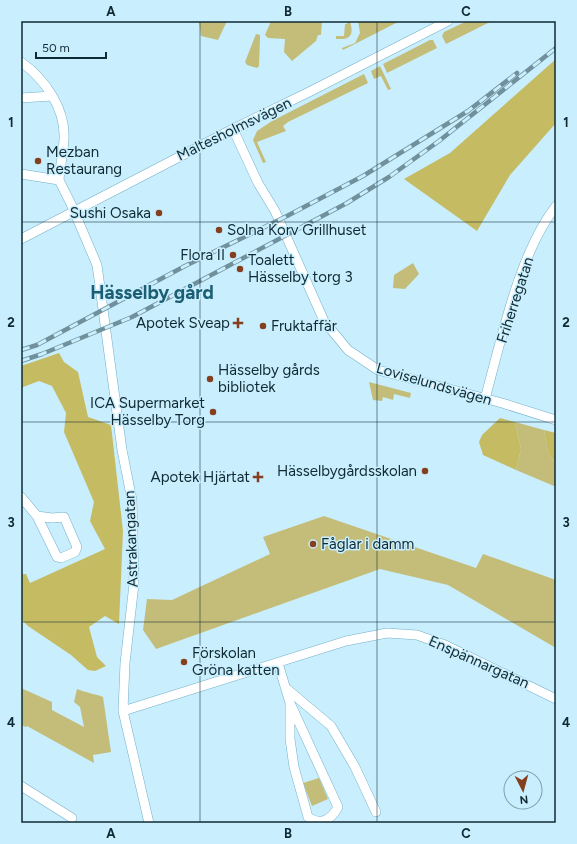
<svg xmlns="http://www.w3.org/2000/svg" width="577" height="844" viewBox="0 0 577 844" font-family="Figtree,sans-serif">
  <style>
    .green { fill: #c4bd79 }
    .forest { fill: #c5bb63 }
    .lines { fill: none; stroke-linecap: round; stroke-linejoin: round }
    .minor-casing { stroke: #72b0c7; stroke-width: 10 }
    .minor { stroke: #fff; stroke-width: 9 }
    .rail-casing { stroke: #70909c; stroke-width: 4.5 }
    .rail { stroke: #c9eefd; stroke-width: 3; stroke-dasharray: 9; stroke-linecap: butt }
    .grid { fill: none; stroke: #0f2a33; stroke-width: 1; stroke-opacity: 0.55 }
    .poi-dot { fill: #853e1e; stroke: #c9eefd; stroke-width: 1.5 }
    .labels { text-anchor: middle; stroke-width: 3; stroke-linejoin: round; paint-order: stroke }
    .street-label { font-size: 15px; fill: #0f2a33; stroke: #c9eefd }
    .poi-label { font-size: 15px; fill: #0f2a33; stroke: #c9eefd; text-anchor: start }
    .district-label { font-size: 19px; font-weight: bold; fill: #1c5e73; stroke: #c9eefd }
    .neatline { fill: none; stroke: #0f2a33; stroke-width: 1.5 }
    .grid-label { font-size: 13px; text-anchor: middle; font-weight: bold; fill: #0f2a33 }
  </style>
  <rect width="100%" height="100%" fill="#c9eefd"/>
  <path class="green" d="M199 21H227L218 40 201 36Z
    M271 21H322L321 35H318L316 41 292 61 284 52 285 39 268 38 265 35Z
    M347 21H350C354 35 351 40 336 39V36H344L345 24H347Z
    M358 21H400L343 50 342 48 355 43 360 33Z
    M467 21H492L446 44 442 36 444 32Z
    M256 34 260 35V38L259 66 257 68 247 65 245 62Z
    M430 40H433L437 48 387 73 383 64Z
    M380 66 391 89 388 90 381 76 374 79 371 71Z
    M364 74 368 83 288 122 283 126 286 131 257 142 266 162 263 163 253 140 257 131 272 121Z
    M413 263 419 274 405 289 393 288 394 275Z
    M369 382 411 393 410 398 394 394 393 400 383 397 382 401 373 400Z
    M515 422 544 430 548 453 556 464V485L554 486 516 470 521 449Z
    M324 516 476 568 483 554 556 580V648L448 585 380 569 156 649 143 630 147 599 172 600 270 554 263 537Z
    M21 688 52 702V710L84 727 80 707 74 702 77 689C83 692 100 695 103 697L111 752 93 755 94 763 27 726 26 727 21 725Z
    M319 778 328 799 312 806 303 783Z"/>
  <path class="forest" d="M556 59V123L510 175 477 231 404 179 450 153Z
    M59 353 64 362 78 372 88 417 111 425 123 531 119 624 105 616 89 627 97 657 106 666 95 671 88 670 71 655 28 626 21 619V574H26L30 583 105 549 90 521 94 502 64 432 66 413 52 386 39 381 23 387 21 392V366Z
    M500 418 515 422 521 449 516 470 483 455 479 442 482 435Z
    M544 430 556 433V464L548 453Z"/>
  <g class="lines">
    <g class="minor-casing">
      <path id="minor" d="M21 62C45 79 66 109 64 140 63 153 60 167 59 180
        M21 98 52 96
        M233 129 258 183 275 211 324 321 348 350 378 370 502 403 556 420
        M21 174 59 180 71 204 97 265 122 450 132 500 134 584 125 663 123 711 149 823
        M21 239 233 129 311 91 448 21
        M485 399C501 341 519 253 556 206
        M21 497 37 516 57 557 61 558 75 552 77 547 64 517 52 518 37 516
        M278 663 290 703V739L294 767 308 817C321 826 331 820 338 807L290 703
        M287 689 331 726 355 767 376 812
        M123 711 346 641 387 633 417 635 445 645 556 699
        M21 786 72 818"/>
    </g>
    <use href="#minor" class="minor"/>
    <g class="rail-casing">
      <path id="rail" d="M21 350 37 345 185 266 287 216 363 176 468 111 517 73
        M21 361 42 354 132 317 347 203 389 177 439 141 556 48"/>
    </g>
    <use href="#rail" class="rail"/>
  </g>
  <path class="grid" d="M200 21V823M377 21V823M21 222H556M21 422H556M21 622H556"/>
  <g class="poi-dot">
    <circle cx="38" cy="161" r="4"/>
    <circle cx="159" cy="213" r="4"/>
    <circle cx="219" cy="230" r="4"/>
    <circle cx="233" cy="255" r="4"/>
    <circle cx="240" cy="269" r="4"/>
    <path d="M236 317h4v4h4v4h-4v4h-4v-4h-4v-4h4z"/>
    <circle cx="263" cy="326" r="4"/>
    <circle cx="210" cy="379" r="4"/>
    <circle cx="213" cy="412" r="4"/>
    <circle cx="425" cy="471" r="4"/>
    <path d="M256 471h4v4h4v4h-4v4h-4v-4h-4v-4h4z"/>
    <circle cx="313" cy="544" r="4"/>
    <circle cx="184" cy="662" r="4"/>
  </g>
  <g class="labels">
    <g class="street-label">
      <text transform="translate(234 129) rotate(-26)" y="5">Maltesholmsvägen</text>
      <text transform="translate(515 300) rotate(-72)" y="5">Friherregatan</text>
      <text transform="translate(434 384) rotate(16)" y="5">Loviselundsvägen</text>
      <text transform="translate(131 539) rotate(-92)" y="5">Astrakangatan</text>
      <text transform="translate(479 662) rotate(24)" y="5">Enspännargatan</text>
    </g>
    <g class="poi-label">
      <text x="46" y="157">Mezban<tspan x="46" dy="17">Restaurang</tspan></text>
      <text x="151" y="218" text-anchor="end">Sushi Osaka</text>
      <text x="227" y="235">Solna Korv Grillhuset</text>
      <text x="225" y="260" text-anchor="end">Flora II</text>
      <text x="248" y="265">Toalett<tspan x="248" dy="17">Hässelby torg 3</tspan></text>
      <text x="230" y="328" text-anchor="end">Apotek Sveap</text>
      <text x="271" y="331">Fruktaffär</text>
      <text x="218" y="375">Hässelby gårds<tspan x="218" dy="17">bibliotek</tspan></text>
      <text x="205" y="408" text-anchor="end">ICA Supermarket<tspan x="205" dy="17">Hässelby Torg</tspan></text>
      <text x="417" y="476" text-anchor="end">Hässelbygårdsskolan</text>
      <text x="250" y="482" text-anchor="end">Apotek Hjärtat</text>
      <text x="321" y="549">Fåglar i damm</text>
      <text x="192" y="658">Förskolan<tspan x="192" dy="17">Gröna katten</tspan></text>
    </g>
    <g class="district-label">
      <text x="152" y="299">Hässelby gård</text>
    </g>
  </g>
  <rect width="577" height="844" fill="none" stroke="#c9eefd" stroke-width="44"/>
  <g transform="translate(523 790) rotate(174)"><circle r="19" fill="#c9eefd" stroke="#7fa0ac"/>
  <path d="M0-3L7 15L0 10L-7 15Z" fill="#853e1e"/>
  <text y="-6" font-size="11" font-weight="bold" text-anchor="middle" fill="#0f2a33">N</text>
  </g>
  <path d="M36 52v6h70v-6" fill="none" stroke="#0f2a33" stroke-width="2"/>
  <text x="42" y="52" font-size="12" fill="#0f2a33" stroke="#c9eefd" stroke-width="3" paint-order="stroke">50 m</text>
  <rect x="22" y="22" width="533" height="800" class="neatline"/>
  <g class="grid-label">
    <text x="111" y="16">A</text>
    <text x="288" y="16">B</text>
    <text x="466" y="16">C</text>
    <text x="11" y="127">1</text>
    <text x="566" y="127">1</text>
    <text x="11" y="327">2</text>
    <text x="566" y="327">2</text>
    <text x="11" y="527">3</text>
    <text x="566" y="527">3</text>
    <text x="11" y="727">4</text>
    <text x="566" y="727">4</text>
    <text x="111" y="838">A</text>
    <text x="288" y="838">B</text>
    <text x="466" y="838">C</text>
  </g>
</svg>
